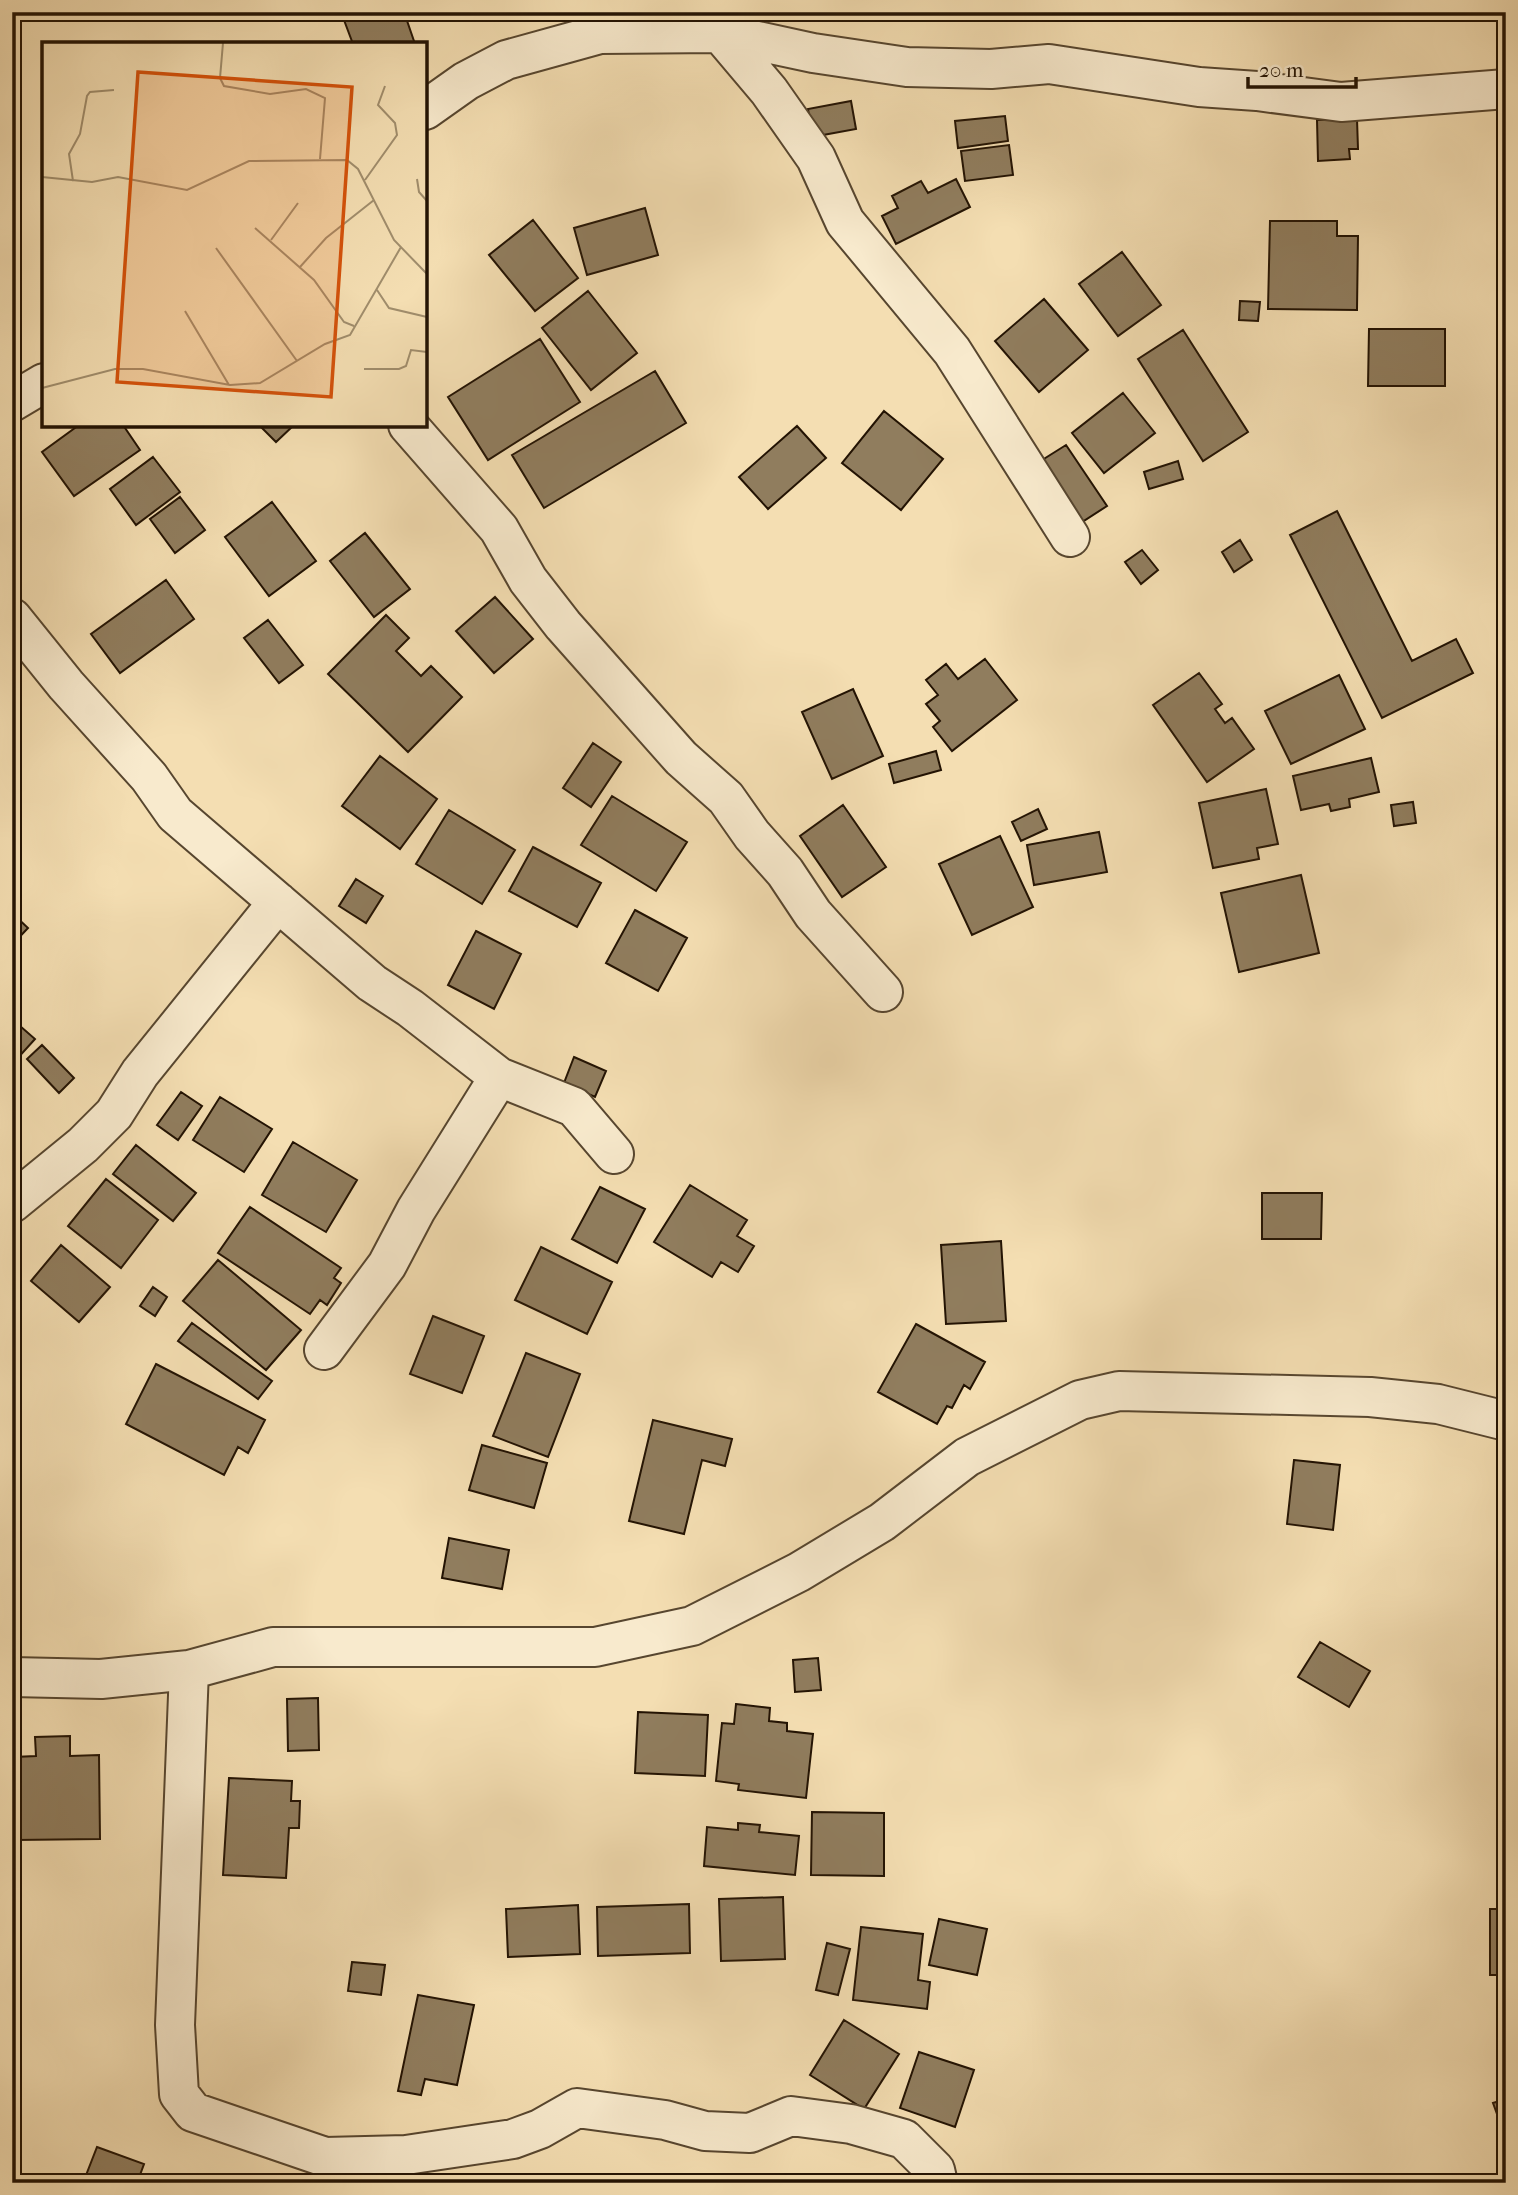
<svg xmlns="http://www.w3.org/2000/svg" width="1518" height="2195" viewBox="0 0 1518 2195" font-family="'IM FELL French Canon',serif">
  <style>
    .building { fill: #907d5e; stroke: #231303; stroke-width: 2 }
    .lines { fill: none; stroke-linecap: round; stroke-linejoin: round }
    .minor-casing { stroke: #57462f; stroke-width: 42 }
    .minor { stroke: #f8eacd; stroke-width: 38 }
    .inset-road { fill: none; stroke: #a08d6c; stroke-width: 2 }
    .view { fill: #d4520b; fill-opacity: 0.15; stroke: #d4520b; stroke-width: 3.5 }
    .inset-edge { fill: none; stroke: #231303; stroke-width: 3.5 }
  </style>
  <rect width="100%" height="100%" fill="#f4deb2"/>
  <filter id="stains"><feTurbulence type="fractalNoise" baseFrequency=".00286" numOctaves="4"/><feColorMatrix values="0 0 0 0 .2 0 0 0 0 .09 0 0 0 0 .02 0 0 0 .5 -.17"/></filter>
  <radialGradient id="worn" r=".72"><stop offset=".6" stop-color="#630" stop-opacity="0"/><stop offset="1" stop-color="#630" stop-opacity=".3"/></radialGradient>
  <path class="building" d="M341 12H404L415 44H353Z
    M851 101 856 129 812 137 808 109Z
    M1005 116 1008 141 958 148 955 121Z
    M1357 119 1358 149H1349L1350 159 1318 161 1317 120Z
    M1009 145 1013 175 965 181 961 151Z
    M956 179 970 207 896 244 882 216 898 208 892 196 921 181 928 193Z
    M645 208 658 255 587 275 574 228Z
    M533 220 578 278 535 311 489 255Z
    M1270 221H1337V236H1358L1357 310 1268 309Z
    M1122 252 1161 305 1118 336 1079 284Z
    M588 291 637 353 591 390 542 328Z
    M1044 299 1088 350 1039 392 995 341Z
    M1240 301 1260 302 1258 321 1239 320Z
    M1369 329H1445V386H1368Z
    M1183 330 1248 432 1203 461 1138 359Z
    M540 339 580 402 488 460 448 397Z
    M655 371 686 423 544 508 512 455Z
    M1123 393 1155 433 1104 473 1072 433Z
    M884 411 943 459 901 510 842 463Z
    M79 425H123L140 450 74 496 42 452Z
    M259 425H294L276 442Z
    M797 426 826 458 768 509 739 477Z
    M1066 445 1107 506 1079 524 1039 462Z
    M153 457 180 492 136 525 110 489Z
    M1178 461 1183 479 1149 489 1144 472Z
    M180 497 205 530 175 553 150 519Z
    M272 502 316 561 269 596 225 537Z
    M1337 511 1412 661 1456 639 1473 673 1382 718 1290 535Z
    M365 533 410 589 374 617 330 561Z
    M1240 540 1252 560 1234 572 1222 552Z
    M1142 550 1158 570 1141 584 1125 562Z
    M166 580 194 619 120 673 91 634Z
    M495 597 533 639 494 673 456 631Z
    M386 615 409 638 396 651 421 676 431 666 462 697 408 752 328 674Z
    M268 620 303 665 279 683 244 638Z
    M985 659 1017 700 952 751 933 727 940 721 926 704 938 695 926 680 946 664 958 679Z
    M1199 673 1222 704 1215 709 1225 723 1232 718 1254 749 1207 782 1153 705Z
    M1339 675 1365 729 1291 764 1265 711Z
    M853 689 883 756 832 779 802 712Z
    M593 743 621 762 591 807 563 788Z
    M936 751 941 770 894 783 889 764Z
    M380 756 437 799 400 849 342 806Z
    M1371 758 1379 792 1349 799 1350 807 1331 811 1329 804 1301 810 1293 776Z
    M1266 789 1278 844 1257 848 1259 859 1213 868 1199 803Z
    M612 796 687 842 656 891 581 845Z
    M1413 802 1416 823 1394 826 1391 805Z
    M843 805 886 867 842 897 800 836Z
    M1038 809 1047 829 1021 841 1012 822Z
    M449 810 515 850 482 904 416 864Z
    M1099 832 1107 872 1034 885 1027 845Z
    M1000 836 1033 907 972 935 939 864Z
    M533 847 601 883 577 927 509 891Z
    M1301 875 1319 953 1239 972 1221 893Z
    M356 879 383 896 366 923 339 906Z
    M635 910 687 938 658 991 606 963Z
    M12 913 28 928 12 945Z
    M476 931 521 954 494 1009 448 985Z
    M12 1019 35 1039 17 1059 12 1055Z
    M42 1045 74 1078 59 1093 27 1059Z
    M574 1057 606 1071 595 1097 564 1083Z
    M181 1092 202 1106 178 1140 157 1125Z
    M220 1097 272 1129 244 1172 193 1140Z
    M293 1142 357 1180 326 1232 262 1195Z
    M136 1145 196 1193 173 1221 113 1174Z
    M106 1179 158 1220 121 1268 68 1226Z
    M690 1185 747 1220 737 1236 754 1246 738 1272 721 1262 712 1277 654 1242Z
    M600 1187 645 1209 617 1263 572 1239Z
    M1262 1193H1322L1321 1239H1262Z
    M250 1207 341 1268 334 1278 341 1283 327 1305 320 1300 310 1314 218 1253Z
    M1001 1241 1006 1321 946 1324 941 1245Z
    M61 1245 110 1287 79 1322 31 1281Z
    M541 1247 612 1282 587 1334 515 1300Z
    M218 1260 301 1330 266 1370 183 1301Z
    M153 1287 167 1297 155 1316 140 1306Z
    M433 1316 484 1336 462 1393 410 1374Z
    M192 1323 272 1381 258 1399 178 1341Z
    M916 1324 985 1362 970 1389 964 1385 952 1408 947 1406 937 1424 878 1392Z
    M526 1353 580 1374 548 1457 493 1436Z
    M156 1364 265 1420 248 1453 238 1447 224 1475 126 1424Z
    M653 1420 732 1439 725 1466 702 1460 684 1534 629 1521Z
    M482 1445 547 1463 534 1508 469 1490Z
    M1294 1460 1340 1465 1333 1530 1287 1524Z
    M449 1538 509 1550 502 1589 442 1578Z
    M1320 1642 1370 1671 1349 1707 1298 1677Z
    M818 1658 821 1690 795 1692 793 1660Z
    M318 1698 319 1750 288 1751 287 1699Z
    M736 1704 770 1708 769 1721 787 1723V1731L813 1734 806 1798 738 1790 739 1784 716 1781 722 1723 734 1724Z
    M638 1712 708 1715 705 1776 635 1773Z
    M70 1736V1756L99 1755 100 1839 16 1840 14 1757 36 1756 35 1737Z
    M229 1778 292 1781 291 1801H300L299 1828H289L286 1878 223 1875Z
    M812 1812 884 1813V1876L811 1875Z
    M738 1823 760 1825 759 1832 799 1836 795 1875 704 1866 707 1827 738 1830Z
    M783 1897 785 1959 721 1961 719 1899Z
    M689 1904 690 1953 598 1956 597 1907Z
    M578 1905 580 1954 508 1957 506 1909Z
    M1490 1909H1506V1975H1490Z
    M939 1919 987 1929 977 1975 929 1965Z
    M861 1927 923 1934 918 1980 930 1982 927 2009 853 2000Z
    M827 1943 850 1949 838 1995 816 1990Z
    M352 1962 385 1965 381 1995 348 1991Z
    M418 1995 474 2005 457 2085 425 2079 421 2095 398 2091Z
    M844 2020 899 2054 864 2109 810 2075Z
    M919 2052 974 2070 955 2127 900 2108Z
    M1506 2099V2139L1493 2103Z
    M97 2147 144 2164 137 2183H83Z
    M333 2180V2183L243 2182Z"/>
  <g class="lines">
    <g class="minor-casing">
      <path id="minor" d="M720 33 769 91 816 158 845 222 952 351 1070 537
        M425 110 466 81 506 60 600 34 720 33 813 53 907 67 991 69 1049 64 1199 87 1257 91 1341 102 1506 89
        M12 402 44 383
        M408 425 499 529 528 580 563 625 681 758 726 798 752 835 785 872 813 914 883 992
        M12 618 66 685 149 777 175 814 372 983 410 1008 499 1077 574 1107 614 1154
        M12 1203 83 1145 114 1114 140 1073 278 902
        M324 1350 387 1265 416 1210 499 1077
        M189 1670 175 2025 179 2094 193 2112 325 2157 406 2155 513 2139 540 2129 577 2108 665 2120 705 2131 750 2133 791 2116 851 2124 904 2139 935 2170 938 2183
        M12 1677 101 1679 189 1670 273 1647H595L692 1626 799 1572 882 1522 967 1457 1080 1400 1119 1391 1370 1397 1438 1404 1506 1421"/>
    </g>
    <use href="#minor" class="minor"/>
  </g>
  <g transform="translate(42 42)">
    <rect width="385" height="385" fill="#f4deb2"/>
    <path class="inset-road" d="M181 1 178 36 182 44 228 52 264 47 283 56 278 117M0 135 50 140 76 135 145 148 207 119 305 118 316 127 352 198 385 232M375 137 377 150 385 159M323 138 355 93 353 81 336 63 343 44M31 139 27 112 38 92 45 54 48 50 72 48M213 186 272 238 302 280 312 284M229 198 256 161M174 206 255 319M258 225 284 196 332 158M335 248 347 266 385 275M143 269 187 343M322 327H357L364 324 369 308 385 310M0 346 73 327H101L188 343 218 341 283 302 308 293 359 205"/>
    <path class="view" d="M96 30 310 45 289 355 75 340Z"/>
    <rect width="385" height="385" class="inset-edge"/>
  </g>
  <rect width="1518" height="2195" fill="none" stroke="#f4deb2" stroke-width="42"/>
  <rect x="14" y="14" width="1490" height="2167" fill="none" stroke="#231303" stroke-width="3.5"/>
  <rect x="21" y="21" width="1476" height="2153" fill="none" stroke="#231303" stroke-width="2"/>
  <path d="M1248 77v10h108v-10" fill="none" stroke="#231303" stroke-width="3.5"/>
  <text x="1259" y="77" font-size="21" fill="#231303" stroke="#f8eacd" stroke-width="5" paint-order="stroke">20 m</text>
  <rect width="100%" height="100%" filter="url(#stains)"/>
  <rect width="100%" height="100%" fill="url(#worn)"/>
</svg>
